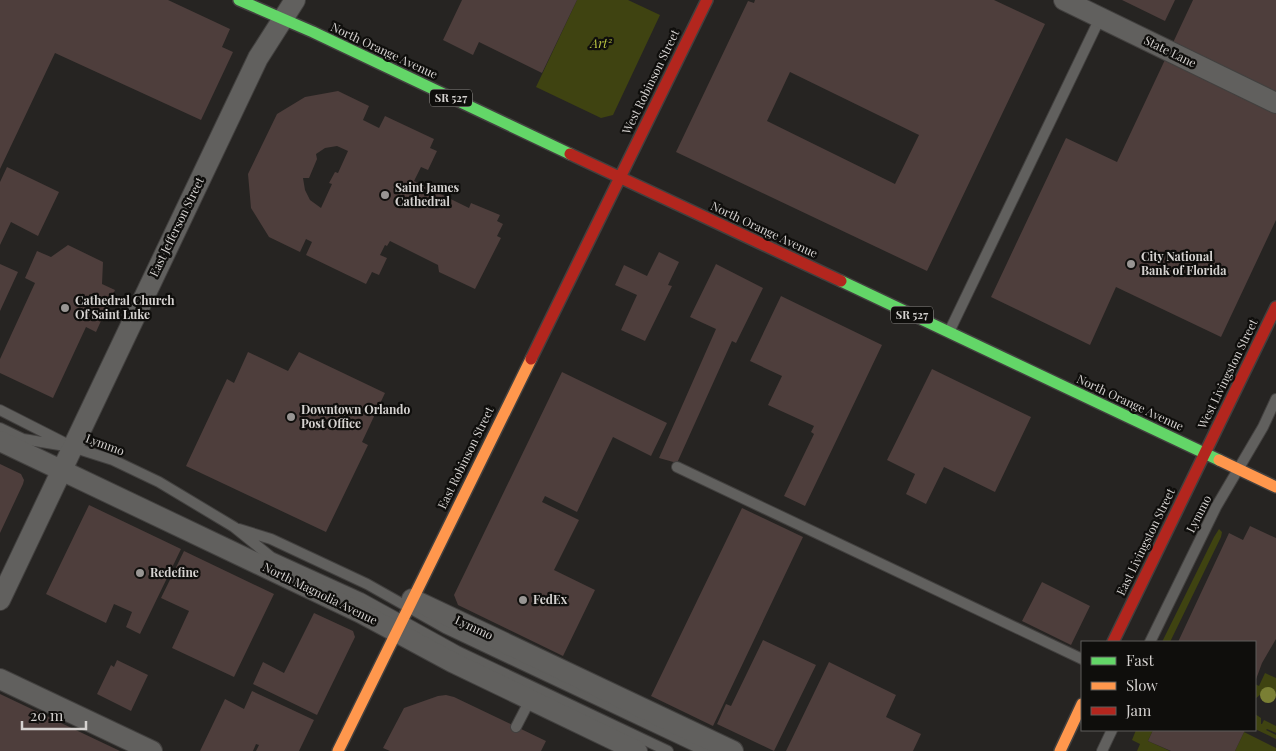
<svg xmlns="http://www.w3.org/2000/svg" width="1276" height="751" viewBox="0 0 1276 751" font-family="'Playfair Display',serif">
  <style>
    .green { fill: #3f4311 }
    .building { fill: #4e3e3c; fill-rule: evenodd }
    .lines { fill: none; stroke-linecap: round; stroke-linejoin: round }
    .lane-casing { stroke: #42403f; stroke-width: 12 }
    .street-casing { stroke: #42403f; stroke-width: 22 }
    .fast-casing { stroke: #42403f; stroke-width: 14 }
    .slow-casing { stroke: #42403f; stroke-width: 14 }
    .jam-casing { stroke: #42403f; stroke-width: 14 }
    .lane { stroke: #61605e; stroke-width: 10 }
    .street { stroke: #61605e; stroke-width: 20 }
    .fast { stroke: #63d668; stroke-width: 11 }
    .slow { stroke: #ff974d; stroke-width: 11 }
    .jam { stroke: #b3261e; stroke-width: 11 }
    .tree { fill: #7a7f34 }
    .poi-dot { fill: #989593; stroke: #0f0e0c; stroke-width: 2 }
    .labels { text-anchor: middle; stroke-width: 4.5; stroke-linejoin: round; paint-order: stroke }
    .shield { fill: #0f0e0c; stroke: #9a9795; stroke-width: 1 }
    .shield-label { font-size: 11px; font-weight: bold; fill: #d5d2d0 }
    .park-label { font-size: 12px; font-style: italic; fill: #bfca42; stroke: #0f0e0c }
    .street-label { font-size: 12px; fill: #d5d2d0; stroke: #0f0e0c }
    .poi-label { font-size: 12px; font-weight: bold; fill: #d5d2d0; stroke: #0f0e0c; text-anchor: start }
  </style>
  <rect width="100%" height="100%" fill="#262422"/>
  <path class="green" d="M577 0H628L660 15 613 115 601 118 536 87Z
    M1219 529 1222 532 1221 537 1170 642H1162L1214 537Z
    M1265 673 1276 678V693L1274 690 1268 688 1255 699V684L1259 686Z
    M1255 714 1261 718V724H1262L1264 720 1276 726V733L1267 729 1266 730 1276 735V739L1255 729Z
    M1136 730H1153L1148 741 1170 751H1137L1140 744 1132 740Z
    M1244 732 1276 748V751H1235Z"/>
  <path class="building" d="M0 0H168L230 29 222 47 233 52 201 120 55 53 0 169Z
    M462 0H577L542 73 479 42 473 55 443 40Z
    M755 0H994L1045 24 927 271 676 152 748 1 754 3ZM790 72 919 135 895 184 767 121Z
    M1122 0H1175L1165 21Z
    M1193 0H1276V220L1221 337 1116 287 1090 345 991 297 1066 138 1117 162Z
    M338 91 369 106 363 120 379 128 385 116 434 139 430 148 437 151 428 170 421 167 414 181 469 208 471 203 500 215 497 221 503 224 497 236 501 238 475 289 439 272 438 265 390 241 387 246 385 245 380 255 387 258 379 275 372 272 366 284 306 255 312 242 306 239 300 252 269 237 251 208 248 174 277 114 305 97ZM337 146 348 151 338 173 335 172 329 183 332 184 321 208 310 200 305 190 303 178H309L317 159 316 154 325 148Z
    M7 167 59 192 38 236 11 222 0 245V182Z
    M68 245 103 262 102 284 115 290 96 332 86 327 53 398 0 373V359L35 283 25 278 37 251 51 257Z
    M659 252 679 262 668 285 672 286 645 341 621 330 637 295 615 285 624 265 647 276Z
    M0 264 18 272 0 311Z
    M716 264 763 288 736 343 732 341 677 463 659 458 716 329 690 317Z
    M781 296 882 345 805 506 784 496 814 434 811 432 814 426 768 405 782 376 750 361Z
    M248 352 288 371 299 352 385 393 362 442 368 445 326 532 186 466 227 379 234 383Z
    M932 369 1031 417 995 492 944 467 926 504 906 494 915 474 887 460Z
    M562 372 667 423 651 456 613 437 577 512 545 496 542 502 579 520 554 570 595 590 563 656 458 605 454 595Z
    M0 464 21 474 24 480 23 484 0 533Z
    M89 505 181 549 140 634 126 627 132 612 114 604 106 623 46 594Z
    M742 508 803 537 713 726 651 696Z
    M1250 526 1276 538V639L1262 663 1255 682V642H1178L1229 533 1243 540Z
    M184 551 274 594 234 677 172 648 189 611 161 598Z
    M1042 582 1090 606 1071 645 1022 621Z
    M314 613 353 631 355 637 317 715 253 684 263 662 284 673Z
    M763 640 816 665 774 751 717 724 726 704 731 706Z
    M117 660 148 675 131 711 97 694 111 665 114 667Z
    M829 662 896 695 886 717 921 734 913 751H786Z
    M252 691 314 720 299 751H256L259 745 256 744 253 751H200L225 699 244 709Z
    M0 694 120 751H0Z
    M446 695 454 697 546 741 541 751H390L383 748 404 708 438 696Z
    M1153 730H1245L1235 751H1171L1148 741Z"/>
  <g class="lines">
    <g class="lane-casing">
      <path id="lane" d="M949 332 1100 18
        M0 410 65 443
        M0 428 23 439 72 447 113 460 159 482 234 527 271 557 361 598 457 651 668 751
        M677 467 1082 659
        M239 529 271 539 367 584 445 628 705 751
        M1150 642 1216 507 1263 427 1276 399
        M516 727 530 700
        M1102 751 1112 730"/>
    </g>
    <g class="street-casing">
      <path id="street" d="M1064 0 1276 103
        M0 441 361 613 452 662 637 751
        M412 599 733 751
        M0 600 258 58 295 0
        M0 679 152 751"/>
    </g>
    <g class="fast-casing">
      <path id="fast" d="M239 0 313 32 570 154
        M841 281 1219 460"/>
    </g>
    <g class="slow-casing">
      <path id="slow" d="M1219 460 1276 487
        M338 751 531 359
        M1060 751 1082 704"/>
    </g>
    <g class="jam-casing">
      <path id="jam" d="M570 154 841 281
        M531 359 707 0
        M1113 642 1276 307"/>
    </g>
    <use href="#lane" class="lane"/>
    <use href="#street" class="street"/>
    <use href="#fast" class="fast"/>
    <use href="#slow" class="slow"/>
    <use href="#jam" class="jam"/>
  </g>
  <circle class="tree" cx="1268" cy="695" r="8"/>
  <g class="poi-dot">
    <circle cx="385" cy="195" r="5"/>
    <circle cx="1131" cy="264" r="5"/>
    <circle cx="65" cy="308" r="5"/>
    <circle cx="291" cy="417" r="5"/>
    <circle cx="140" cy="573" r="5"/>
    <circle cx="523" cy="600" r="5"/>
  </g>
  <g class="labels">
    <g class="shield">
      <rect x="430" y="89.5" width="42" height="17" rx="4"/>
      <rect x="891" y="306.5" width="42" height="17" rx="4"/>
    </g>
    <g class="shield-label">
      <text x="451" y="102">SR 527</text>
      <text x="912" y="319">SR 527</text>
    </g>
    <g class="park-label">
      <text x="601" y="48">Art²</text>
    </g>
    <g class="street-label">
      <text transform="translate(384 51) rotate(25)" y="4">North Orange Avenue</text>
      <text transform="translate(1170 52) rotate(26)" y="4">State Lane</text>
      <text transform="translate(651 82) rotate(-64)" y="4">West Robinson Street</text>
      <text transform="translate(177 227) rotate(-64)" y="4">East Jefferson Street</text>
      <text transform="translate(764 230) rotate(25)" y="4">North Orange Avenue</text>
      <text transform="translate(1228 374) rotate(-64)" y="4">West Livingston Street</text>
      <text transform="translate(1130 403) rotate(25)" y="4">North Orange Avenue</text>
      <text transform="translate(105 445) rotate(20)" y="4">Lymmo</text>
      <text transform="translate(466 458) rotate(-64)" y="4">East Robinson Street</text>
      <text transform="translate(1199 514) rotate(-63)" y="4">Lymmo</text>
      <text transform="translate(1146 542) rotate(-64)" y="4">East Livingston Street</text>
      <text transform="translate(320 594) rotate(26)" y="4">North Magnolia Avenue</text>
      <text transform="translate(474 628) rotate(25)" y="4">Lymmo</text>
    </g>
    <g class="poi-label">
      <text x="395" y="192">Saint James<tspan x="395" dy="14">Cathedral</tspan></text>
      <text x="1141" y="261">City National<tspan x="1141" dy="14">Bank of Florida</tspan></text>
      <text x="75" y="305">Cathedral Church<tspan x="75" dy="14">Of Saint Luke</tspan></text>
      <text x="301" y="414">Downtown Orlando<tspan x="301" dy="14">Post Office</tspan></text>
      <text x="150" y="577">Redefine</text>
      <text x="533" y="604">FedEx</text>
    </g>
  </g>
  <rect x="1081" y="641" width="175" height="90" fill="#0f0e0c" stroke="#5e5c5a"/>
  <rect x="1091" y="657" width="25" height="8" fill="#63d668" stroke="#5e5c5a"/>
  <text x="1126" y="666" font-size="15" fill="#d5d2d0">Fast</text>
  <rect x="1091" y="682" width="25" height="8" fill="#ff974d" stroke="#5e5c5a"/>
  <text x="1126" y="691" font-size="15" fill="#d5d2d0">Slow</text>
  <rect x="1091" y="707" width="25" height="8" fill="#b3261e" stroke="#5e5c5a"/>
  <text x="1126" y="716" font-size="15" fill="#d5d2d0">Jam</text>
  <path d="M22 721v8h64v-8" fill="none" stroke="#d5d2d0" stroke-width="2.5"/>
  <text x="30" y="721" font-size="15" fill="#d5d2d0" stroke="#0f0e0c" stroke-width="4" paint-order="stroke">20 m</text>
</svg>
